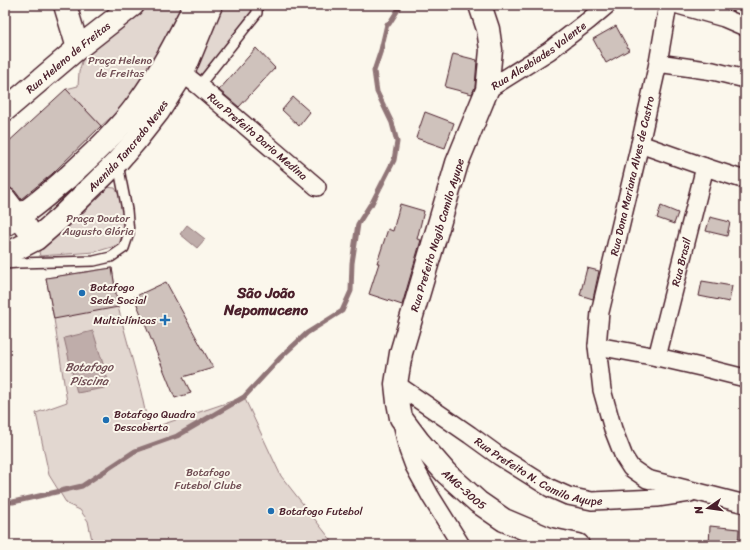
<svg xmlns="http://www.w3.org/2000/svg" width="750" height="550" viewBox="0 0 750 550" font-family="Sriracha,sans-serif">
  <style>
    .green { fill: #e2d7d0; stroke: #967b7e }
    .water { fill: #bfadaa; stroke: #907477 }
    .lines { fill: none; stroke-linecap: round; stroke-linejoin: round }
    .stream { stroke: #907477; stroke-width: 5 }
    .building { fill: #cfc2bc; stroke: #4a1f2b }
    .service-casing { stroke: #4a1f2b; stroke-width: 12 }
    .minor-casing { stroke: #4a1f2b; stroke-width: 20 }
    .secondary-casing { stroke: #4a1f2b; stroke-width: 25 }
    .primary-casing { stroke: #4a1f2b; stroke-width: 25 }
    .service { stroke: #fbf7ec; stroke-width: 9 }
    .minor { stroke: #fbf7ec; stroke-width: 17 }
    .secondary { stroke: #fbf7ec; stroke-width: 22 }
    .primary { stroke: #fbf7ec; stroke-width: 22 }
    .poi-dot { fill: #1f6fb2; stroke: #fbf7ec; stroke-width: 1.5 }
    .labels { text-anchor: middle; stroke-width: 4; stroke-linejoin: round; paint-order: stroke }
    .street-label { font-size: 11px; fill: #4a1f2b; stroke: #fbf7ec }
    .park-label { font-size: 11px; fill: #704d54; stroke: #fbf7ec }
    .poi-label { font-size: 11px; fill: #4a1f2b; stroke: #fbf7ec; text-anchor: start }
    .water-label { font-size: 12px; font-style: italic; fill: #6d4a51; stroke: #fbf7ec }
    .district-label { font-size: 15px; font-weight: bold; fill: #4a1f2b; stroke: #fbf7ec }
  </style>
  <rect width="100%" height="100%" fill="#fbf7ec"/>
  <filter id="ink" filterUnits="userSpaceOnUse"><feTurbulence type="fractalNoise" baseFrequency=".025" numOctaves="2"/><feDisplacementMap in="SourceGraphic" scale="8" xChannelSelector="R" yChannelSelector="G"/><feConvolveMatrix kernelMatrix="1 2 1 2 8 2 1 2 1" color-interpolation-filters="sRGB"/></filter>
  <g filter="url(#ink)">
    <path class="green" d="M143 5H187L146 87 101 126 66 89 78 86 79 72 83 58 102 37Z
      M214 5H249L254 8 198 81 188 68Z
      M96 186 115 188 122 200 126 222 122 236 119 244 112 247 95 252 40 256 39 252 67 218Z
      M112 268 118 307 141 392 149 429 244 397 281 476 335 545H93L88 521 80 510 67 504 49 475 36 413 67 402 54 319 46 278Z"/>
    <path class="water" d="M187 225 205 239 197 248 180 234Z
      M93 331 110 387 77 393 64 338Z"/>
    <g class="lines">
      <path class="stream" d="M5 502H13L82 486 135 451 177 436 244 397 281 357 307 333 342 311 351 291 352 263 358 224 370 205H371L394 160 397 142 392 123 377 92 374 71 381 50 387 24H389L401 5"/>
    </g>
    <path class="building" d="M616 26 629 50 606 63 593 39Z
      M256 48 275 68 239 107 219 90Z
      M453 54 477 60 475 87 472 94 445 87Z
      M66 89 101 126 52 174 21 199 15 191 8 187 5 183V145Z
      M293 97 310 112 299 126 282 110Z
      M425 112 454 123 445 148 416 138Z
      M400 204 424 211 417 239 421 240 402 305 369 294 379 263H377L388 229 393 231Z
      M661 206 678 213 674 224 657 218Z
      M710 217 730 222 727 236 706 231Z
      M112 268 118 307 54 319 46 278Z
      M587 268 599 271 593 299 580 295Z
      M702 281 732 286 729 302 699 296Z
      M166 282 213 368 183 377 191 393 175 398 134 297Z
      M710 526 739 529 738 545H709Z"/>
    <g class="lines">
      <g class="service-casing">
        <path id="service" d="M199 86 257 13V8L255 5
          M5 264 18 263 94 261 111 257 124 248 129 233 127 210 118 164"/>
      </g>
      <g class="minor-casing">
        <g id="minor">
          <path d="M668 5 658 63 640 144 600 312 597 346 602 390 613 429 624 457 631 468 647 479 745 504"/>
          <path d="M678 5 724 18 745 27"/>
          <path d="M658 63 713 71 745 79"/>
          <path id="s1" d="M173 66 199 86 317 187"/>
          <path id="s2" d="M487 90 549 51 588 21 607 5"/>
          <path d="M640 144 705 167 745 180"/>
          <path d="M597 346 657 357 705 368 745 378"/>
          <path id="s3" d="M657 357 705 167"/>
          <path id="s4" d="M396 384 470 435 499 456 550 488 568 496 592 501 657 498 690 493"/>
          <path d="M402 422 408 450 414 466 431 497 461 545"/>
        </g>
      </g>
      <g class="secondary-casing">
        <g id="secondary">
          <path id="s5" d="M480 5 488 29 491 50 487 90 457 163 401 353 396 384 398 402 401 418 419 442 446 473 478 502 504 520 549 539 578 545"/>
          <path d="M5 199 27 228"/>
          <path d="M5 225C28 212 48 194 68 177 93 154 119 130 139 102 161 72 178 38 195 5"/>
          <path id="s6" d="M5 255 36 239 59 219 117 162 136 140 158 112 183 73 211 5"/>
        </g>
      </g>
      <g class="primary-casing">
        <g id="primary">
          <path d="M65 5 78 48"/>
          <path id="s7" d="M5 110 78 48 133 5"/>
        </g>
      </g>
      <use href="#service" class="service"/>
      <use href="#minor" class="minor"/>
      <use href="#secondary" class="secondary"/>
      <use href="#primary" class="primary"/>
    </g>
  </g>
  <g class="poi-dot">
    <circle cx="82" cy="293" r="4"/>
    <path d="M163 314h4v4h4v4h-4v4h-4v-4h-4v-4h4z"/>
    <circle cx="106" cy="420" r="4"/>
    <circle cx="271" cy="511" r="4"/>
  </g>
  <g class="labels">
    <g class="street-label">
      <text dy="4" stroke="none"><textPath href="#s2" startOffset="62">Rua Alcebiades Valente</textPath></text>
      <text dy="4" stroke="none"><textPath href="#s7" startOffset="82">Rua Heleno de Freitas</textPath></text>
      <text dy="4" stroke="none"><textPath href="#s1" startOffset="110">Rua Prefeito Dario Medina</textPath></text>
      <text dy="4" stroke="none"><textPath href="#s6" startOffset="166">Avenida Tancredo Neves</textPath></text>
      <text transform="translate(632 176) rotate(-77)" y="4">Rua Dona Mariana Alves de Castro</text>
      <text transform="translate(437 235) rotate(-73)" y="4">Rua Prefeito Nagib Camilo Ayupe</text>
      <text dy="4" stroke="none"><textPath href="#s3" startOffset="98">Rua Brasil</textPath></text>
      <text dy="4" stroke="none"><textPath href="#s4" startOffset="169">Rua Prefeito N. Camilo Ayupe</textPath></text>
      <text dy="4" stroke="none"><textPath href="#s5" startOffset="525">AMG-3005</textPath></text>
    </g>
    <g class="park-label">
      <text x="120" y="64">Praça Heleno<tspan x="120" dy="13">de Freitas</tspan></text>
      <text x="98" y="222">Praça Doutor<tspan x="98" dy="13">Augusto Glória</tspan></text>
      <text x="208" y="476">Botafogo<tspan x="208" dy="13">Futebol Clube</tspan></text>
    </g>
    <g class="poi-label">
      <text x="90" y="291">Botafogo<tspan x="90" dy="13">Sede Social</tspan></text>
      <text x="156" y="324" text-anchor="end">Multiclínicas</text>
      <text x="114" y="418">Botafogo Quadra<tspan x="114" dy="13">Descoberta</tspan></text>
      <text x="279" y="515">Botafogo Futebol</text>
    </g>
    <g class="water-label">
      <text x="89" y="371">Botafogo<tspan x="89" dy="14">Piscina</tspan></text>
    </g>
    <g class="district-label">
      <text x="266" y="298">São João<tspan x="266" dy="17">Nepomuceno</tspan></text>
    </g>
  </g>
  <rect width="750" height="550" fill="none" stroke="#fbf7ec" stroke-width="20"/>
  <rect x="10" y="10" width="730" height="530" fill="none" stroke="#4a1f2b" stroke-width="1.5" filter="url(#ink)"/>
  <g transform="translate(708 508) rotate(257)" stroke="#fbf7ec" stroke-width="3" paint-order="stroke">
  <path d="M0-3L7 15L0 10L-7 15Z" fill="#4a1f2b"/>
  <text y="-6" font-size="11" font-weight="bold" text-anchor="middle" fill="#4a1f2b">N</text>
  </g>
</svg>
